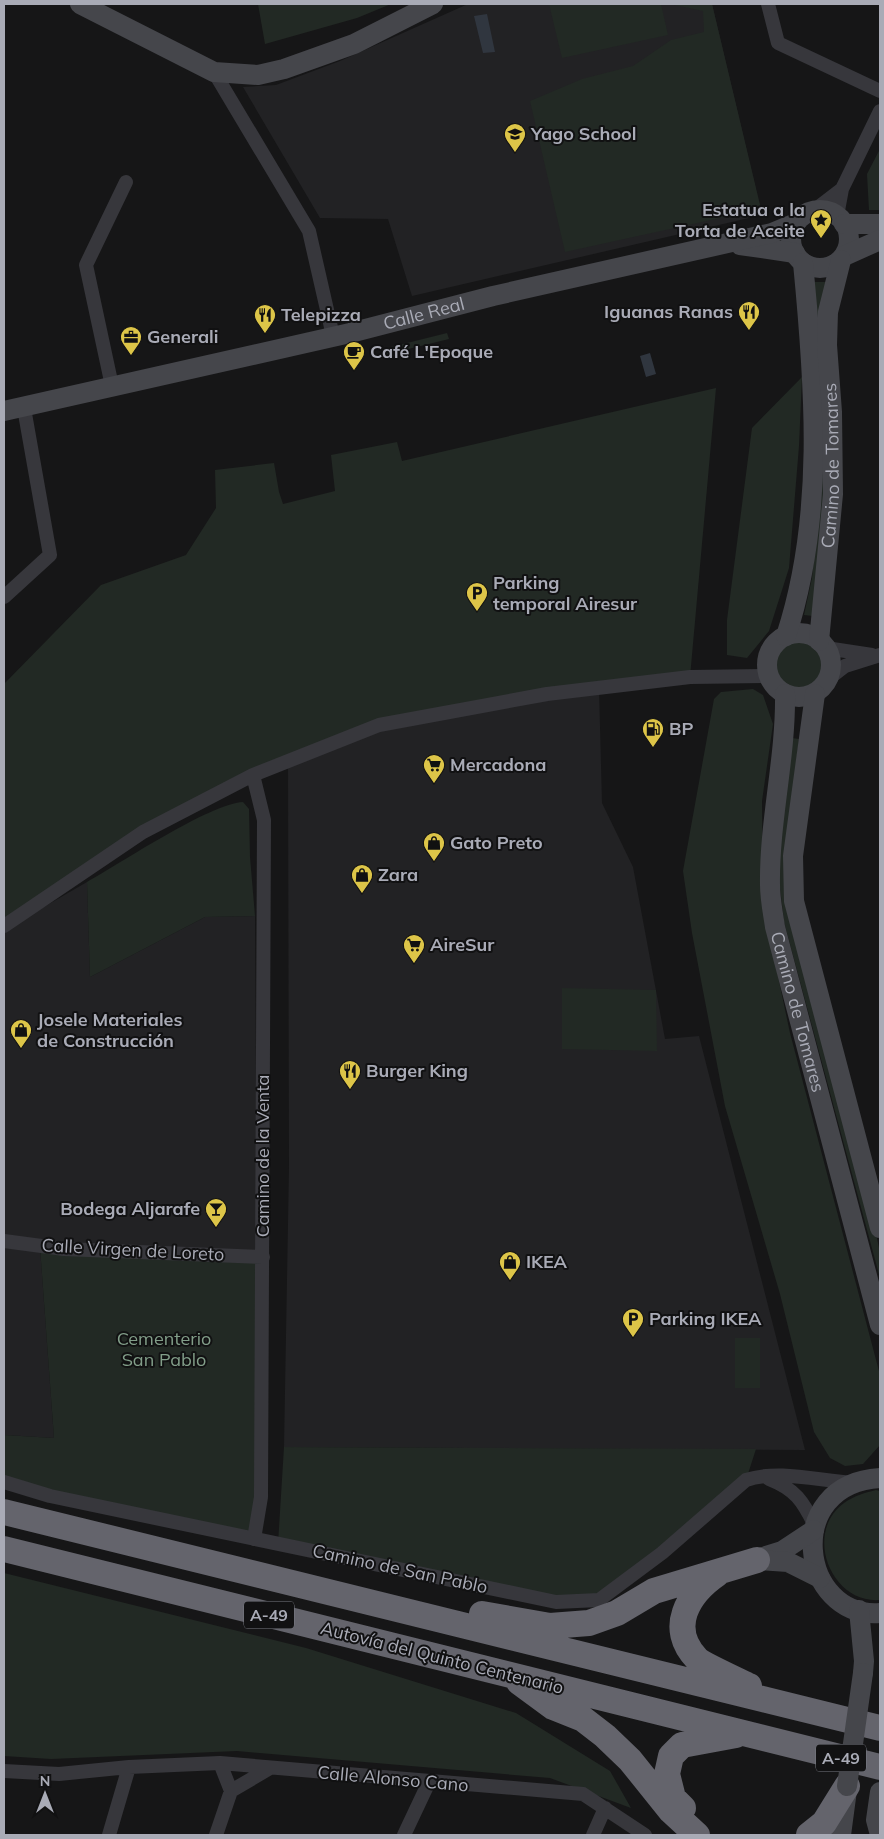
<svg xmlns="http://www.w3.org/2000/svg" width="884" height="1839" viewBox="0 0 884 1839" font-family="Mulish,sans-serif">
  <style>
    .built { fill: #222224 }
    .green { fill: #222924 }
    .water { fill: #30363f }
    .lines { fill: none; stroke-linecap: round; stroke-linejoin: round }
    .street { stroke: #37373c; stroke-width: 14 }
    .secondary { stroke: #45464b; stroke-width: 20 }
    .highway { stroke: #64646c; stroke-width: 26 }
    .secondary-bridge { stroke: #45464b; stroke-width: 20 }
    .labels { text-anchor: middle; stroke-width: 4; stroke-linejoin: round; paint-order: stroke }
    .shield { fill: #111112; stroke: #7b7d85; stroke-width: 1 }
    .shield-label { font-size: 16px; font-weight: bold; fill: #a9abb6 }
    .poi-label { font-size: 18px; font-weight: bold; fill: #a9abb6; stroke: #111112; text-anchor: start }
    .street-label { font-size: 18px; fill: #a9abb6; stroke: #111112 }
    .park-label { font-size: 18px; fill: #829e89; stroke: #111112 }
  </style>
  <rect width="100%" height="100%" fill="#161617"/>
  <path class="built" d="M468 4H712L762 215 412 296 388 219 320 218 243 87 276 85 340 61Z
    M599 688 602 803 633 867 665 1039 699 1036 805 1450 284 1447 289 1167 288 762 379 725Z
    M87 882 90 977 205 917 255 916 257 1252 40 1247 54 1438 4 1435V930Z"/>
  <path class="green" d="M258 4H391L357 18 265 44Z
    M549 4H661L668 35 562 58Z
    M670 4H712L761 209 565 252 530 101 582 79 633 66 671 40 704 32 703 11Z
    M880 149V210H869L867 174Z
    M810 282H828V475L813 616 804 615 812 578 821 475Z
    M447 333 449 339 384 355 383 349Z
    M802 377 799 446 789 568 769 631 747 658 727 655V620L752 428Z
    M716 388 690 677 379 725 173 817 4 926V684L101 585 186 555 216 508 215 470 274 463 279 492 283 504 335 491 331 455 397 442 402 461Z
    M776 665a23 23 0 1 1 46 0a23 23 0 1 1-46 0Z
    M753 689 763 695 773 724 762 801 763 906 790 1033 880 1375V1445L863 1464 845 1466 830 1458 814 1432 780 1294 725 1106 692 933 683 871 714 699 721 692Z
    M792 738 799 739 787 839 880 1252V1278L784 922 779 879 780 841Z
    M243 802 249 809 250 857 255 916 205 917 90 977 87 882C121 863 209 804 243 802Z
    M562 988 656 990 657 1051 562 1049Z
    M40 1247 263 1257 254 1539 4 1482V1435L54 1438Z
    M735 1338H760V1388H735Z
    M284 1447 756 1449 746 1480 599 1600 556 1602 278 1544Z
    M876 1490 880 1491V1600C831 1604 803 1533 844 1503 854 1496 864 1493 876 1490Z
    M4 1573 306 1648 516 1713 610 1771 631 1808 550 1778 237 1751 51 1759 4 1756Z"/>
  <path class="water" d="M487 14 495 52 483 53 474 16Z
    M650 353 656 374 646 377 640 356Z"/>
  <g class="lines">
    <path class="street" d="M768 4 778 43 880 91
      M214 72 309 231 333 336
      M842 189 880 111
      M812 212 842 189 837 216
      M112 386 86 265 126 182
      M4 597 50 555 24 408
      M826 648 872 655
      M827 680 845 666 880 655
      M253 775 264 820 261 1497 254 1539
      M4 926 143 832 253 775 379 725 547 694 690 677 768 676
      M4 1241 64 1249 263 1257
      M769 1479C795 1489 803 1501 815 1526
      M4 1482 50 1496 556 1602 599 1600 662 1553 746 1480C779 1469 819 1481 854 1483
      M220 1763 231 1791
      M4 1771 59 1774 129 1767 220 1763 583 1794 645 1835
      M231 1791 270 1768
      M109 1835 129 1767
      M216 1835 231 1791
      M404 1835 429 1782
      M593 1835 605 1808"/>
    <g class="secondary">
      <path d="M80 4 214 72 258 75 284 69 354 44 433 4"/>
      <circle cx="820" cy="239" r="29"/>
      <path d="M844 224H880"/>
      <path d="M740 245 795 253"/>
      <path d="M844 256 880 240"/>
      <path id="s1" d="M4 411 350 333 493 296 772 233 796 223"/>
      <circle cx="799" cy="665" r="32"/>
      <path d="M786 636C825 517 815 386 803 263"/>
      <path id="s2" d="M819 641 833 494 832 412 827 345 828 312 841 260"/>
      <path id="s3" d="M785 694C786 758 769 821 770 885 770 899 773 913 775 927L880 1325"/>
      <path d="M815 694 793 856 794 901 880 1228"/>
      <path d="M880 1478C781 1484 800 1619 880 1613"/>
      <path d="M763 1557 782 1551 814 1530"/>
      <path d="M757 1560 788 1562 820 1578"/>
      <path d="M859 1610 864 1661 863 1673"/>
      <path d="M841 1835 847 1790"/>
      <path d="M880 1835 876 1820 880 1792"/>
    </g>
    <path class="highway" d="M4 1512 880 1728
      M4 1549 880 1767
      M717 1574C688 1594 667 1628 697 1659 702 1664 739 1681 749 1686
      M482 1614 550 1626 589 1623 617 1613 654 1591 757 1560
      M519 1682 553 1707 583 1719 605 1736 630 1760 671 1811 697 1835
      M683 1808 673 1798 667 1774 671 1756 682 1745 736 1735
      M809 1835 824 1823 847 1786"/>
    <path class="secondary-bridge" d="M847 1786 863 1673"/>
  </g>
  <defs>
    <g id="school-pin" transform="scale(1.125)"><path d="M0 17L-7.5 6A9.5 9.5 0 1 1 7.5 6Z" fill="#ddc548" stroke="#111112"/><path d="M0-5L7-2L0 1L-7-2ZM-4 1L0 2.5L4 1V4Q0 6-4 4Z" fill="#111"/></g>
    <g id="sight-pin" transform="scale(1.125)"><path d="M0 17L-7.5 6A9.5 9.5 0 1 1 7.5 6Z" fill="#ddc548" stroke="#111112"/><path d="M0-6L1.8-2.2L6-1.7L2.9 1.2L3.7 5.4L0 3.3L-3.7 5.4L-2.9 1.2L-6-1.7L-1.8-2.2Z" fill="#111"/></g>
    <g id="restaurant-pin" transform="scale(1.125)"><path d="M0 17L-7.5 6A9.5 9.5 0 1 1 7.5 6Z" fill="#ddc548" stroke="#111112"/><path d="M-5-6h1v4h1v-4h1v4h1v-4h1v5L-1.5 .5V6h-2V.5L-5-1ZM5-6V6H3V1.5H1.5Q1.5-4 5-6Z" fill="#111"/></g>
    <g id="office-pin" transform="scale(1.125)"><path d="M0 17L-7.5 6A9.5 9.5 0 1 1 7.5 6Z" fill="#ddc548" stroke="#111112"/><path d="M-6-3h4V-5.5h4V-3h4V5H-6ZM-1-4.5V-3h2v-1.5ZM-6 0V1H6V0Z" fill="#111"/></g>
    <g id="cafe-pin" transform="scale(1.125)"><path d="M0 17L-7.5 6A9.5 9.5 0 1 1 7.5 6Z" fill="#ddc548" stroke="#111112"/><path d="M-5.5-4.5H6V0H3Q3 3.5 0 3.5H-2.5Q-5.5 3.5-5.5 0ZM3-3.2v2h1.7v-2ZM-6 4.5H4V6H-6Z" fill="#111"/></g>
    <g id="parking-pin" transform="scale(1.125)"><path d="M0 17L-7.5 6A9.5 9.5 0 1 1 7.5 6Z" fill="#ddc548" stroke="#111112"/><path d="M-3.5-5.5H1a3.5 3.5 0 0 1 0 7H-1V5.5H-3.5ZM-1-3.4V-.6H.8a1.4 1.4 0 0 0 0-2.8Z" fill="#111"/></g>
    <g id="fuel-pin" transform="scale(1.125)"><path d="M0 17L-7.5 6A9.5 9.5 0 1 1 7.5 6Z" fill="#ddc548" stroke="#111112"/><path d="M-5.5-6h7V0h2V4h1.3V-2.5L3-4.5l.8-.8L6-3V5H2.5V1h-1V6h-7ZM-4.2-4.7v3.2H.2V-4.7Z" fill="#111"/></g>
    <g id="supermarket-pin" transform="scale(1.125)"><path d="M0 17L-7.5 6A9.5 9.5 0 1 1 7.5 6Z" fill="#ddc548" stroke="#111112"/><path d="M-6-5.5h2.5l.6 2H6L4.5 2H-2.5L-4.4-4H-6ZM-1.5 3.2a1.3 1.3 0 1 0 .1 0ZM3 3.2a1.3 1.3 0 1 0 .1 0Z" fill="#111"/></g>
    <g id="shop-pin" transform="scale(1.125)"><path d="M0 17L-7.5 6A9.5 9.5 0 1 1 7.5 6Z" fill="#ddc548" stroke="#111112"/><path d="M-5-2.5h2.3a2.7 3.5 0 0 1 5.4 0H5L5.5 6h-11ZM-1.5-2.5h3a1.5 2.3 0 0 0-3 0Z" fill="#111"/></g>
    <g id="bar-pin" transform="scale(1.125)"><path d="M0 17L-7.5 6A9.5 9.5 0 1 1 7.5 6Z" fill="#ddc548" stroke="#111112"/><path d="M-6-5H6L.8 .8V4.5H3.5V6h-7V4.5H-.8V.8Z" fill="#111"/></g>
  </defs>
  <g fill-rule="evenodd">
    <use href="#school-pin" x="515" y="134"/>
    <use href="#sight-pin" x="821" y="220"/>
    <use href="#restaurant-pin" x="749" y="312"/>
    <use href="#restaurant-pin" x="265" y="315"/>
    <use href="#office-pin" x="131" y="337"/>
    <use href="#cafe-pin" x="354" y="352"/>
    <use href="#parking-pin" x="477" y="593"/>
    <use href="#fuel-pin" x="653" y="729"/>
    <use href="#supermarket-pin" x="434" y="765"/>
    <use href="#shop-pin" x="434" y="843"/>
    <use href="#shop-pin" x="362" y="875"/>
    <use href="#supermarket-pin" x="414" y="945"/>
    <use href="#shop-pin" x="21" y="1030"/>
    <use href="#restaurant-pin" x="350" y="1071"/>
    <use href="#bar-pin" x="216" y="1209"/>
    <use href="#shop-pin" x="510" y="1262"/>
    <use href="#parking-pin" x="633" y="1319"/>
  </g>
  <g class="labels">
    <g class="shield">
      <rect x="244" y="1601.5" width="50" height="27" rx="4"/>
      <rect x="816" y="1744.5" width="50" height="27" rx="4"/>
    </g>
    <g class="shield-label">
      <text x="269" y="1621">A-49</text>
      <text x="841" y="1764">A-49</text>
    </g>
    <g class="poi-label">
      <text x="531" y="140">Yago School</text>
      <text x="805" y="216" text-anchor="end">Estatua a la<tspan x="805" dy="21">Torta de Aceite</tspan></text>
      <text x="733" y="318" text-anchor="end">Iguanas Ranas</text>
      <text x="281" y="321">Telepizza</text>
      <text x="147" y="343">Generali</text>
      <text x="370" y="358">Café L'Epoque</text>
      <text x="493" y="589">Parking<tspan x="493" dy="21">temporal Airesur</tspan></text>
      <text x="669" y="735">BP</text>
      <text x="450" y="771">Mercadona</text>
      <text x="450" y="849">Gato Preto</text>
      <text x="378" y="881">Zara</text>
      <text x="430" y="951">AireSur</text>
      <text x="37" y="1026">Josele Materiales<tspan x="37" dy="21">de Construcción</tspan></text>
      <text x="366" y="1077">Burger King</text>
      <text x="200" y="1215" text-anchor="end">Bodega Aljarafe</text>
      <text x="526" y="1268">IKEA</text>
      <text x="649" y="1325">Parking IKEA</text>
    </g>
    <g class="street-label">
      <text dy="6" stroke="none"><textPath href="#s1" startOffset="431">Calle Real</textPath></text>
      <text dy="6" stroke="none"><textPath href="#s2" startOffset="176">Camino de Tomares</textPath></text>
      <text dy="6" stroke="none"><textPath href="#s3" startOffset="322">Camino de Tomares</textPath></text>
      <text transform="translate(263 1156) rotate(-90)" y="6">Camino de la Venta</text>
      <text transform="translate(133 1250) rotate(3)" y="6">Calle Virgen de Loreto</text>
      <text transform="translate(400 1569) rotate(12)" y="6">Camino de San Pablo</text>
      <text transform="translate(442 1658) rotate(14)" y="6">Autovía del Quinto Centenario</text>
      <text transform="translate(393 1779) rotate(5)" y="6">Calle Alonso Cano</text>
    </g>
    <g class="park-label">
      <text x="164" y="1345">Cementerio<tspan x="164" dy="21">San Pablo</tspan></text>
    </g>
  </g>
  <rect width="884" height="1839" fill="none" stroke="#a9abb6" stroke-width="10"/>
  <g transform="translate(45 1794)" stroke="#111112" stroke-width="4" paint-order="stroke">
  <path d="M0-4L9 19L0 12L-9 19Z" fill="#a9abb6"/>
  <text y="-8" font-size="14" font-weight="bold" text-anchor="middle" fill="#a9abb6">N</text>
  </g>
</svg>
